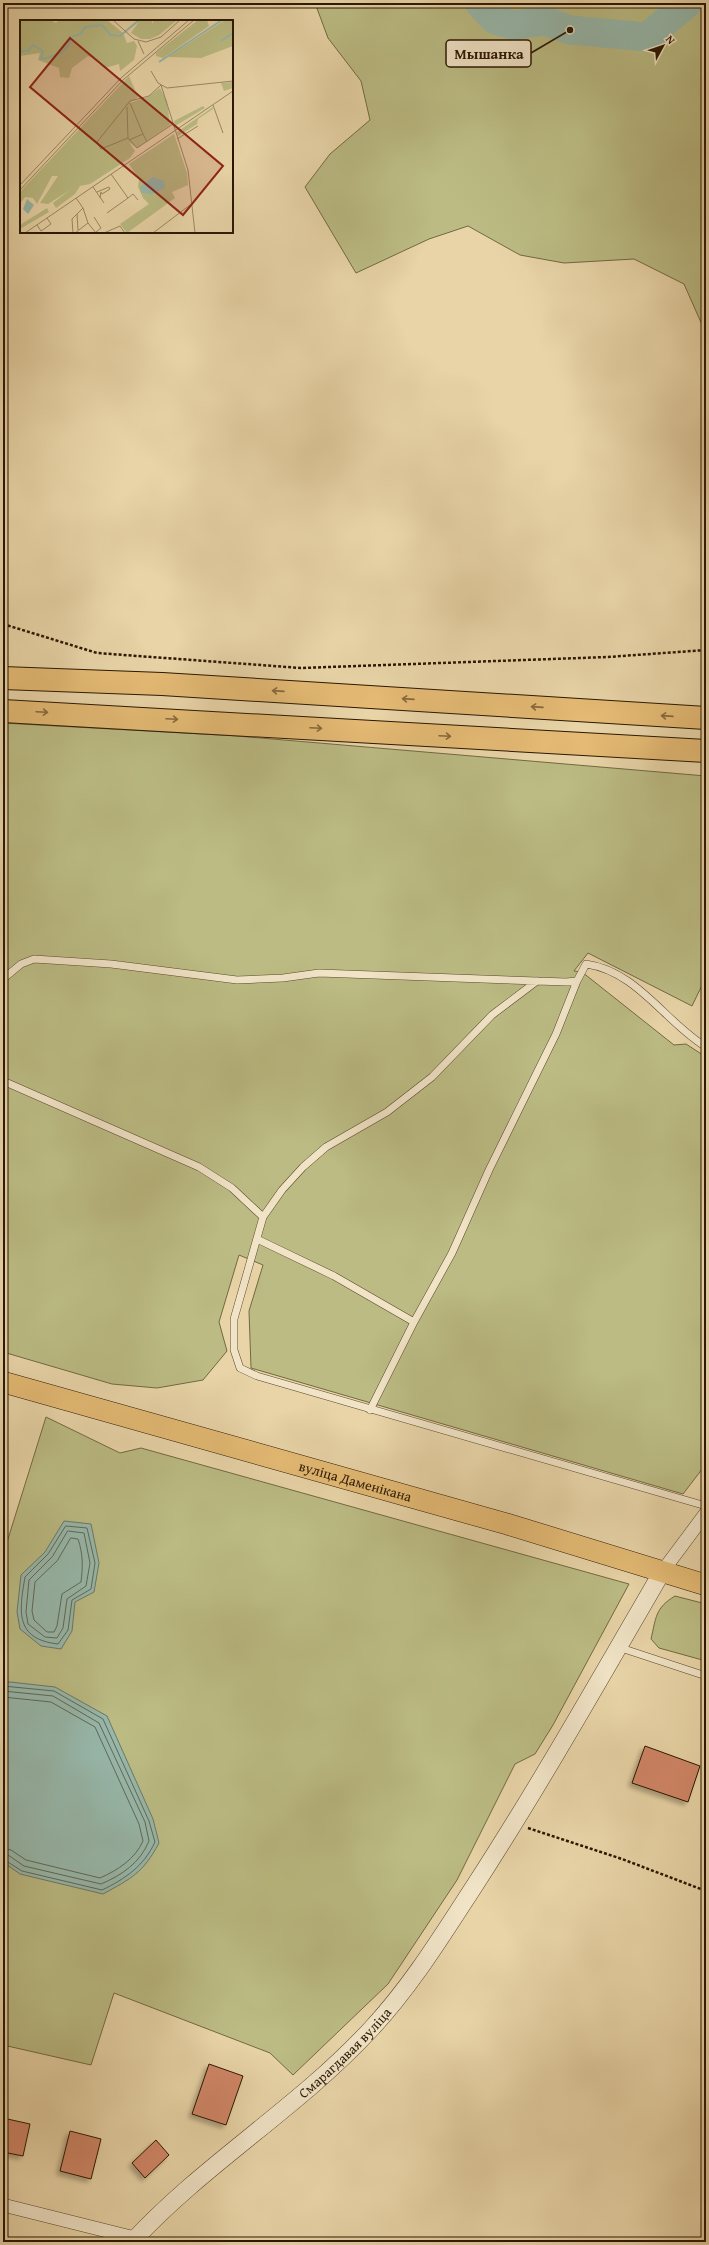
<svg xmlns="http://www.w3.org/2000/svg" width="709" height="2245" viewBox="0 0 709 2245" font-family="'Gentium Book Plus',serif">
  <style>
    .green { fill: #bbbb83; stroke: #726942 }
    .water { fill: #97b8ab; stroke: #6b7867 }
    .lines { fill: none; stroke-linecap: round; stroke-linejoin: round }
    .shore { stroke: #606856; stroke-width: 1 }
    .river { stroke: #97b8ab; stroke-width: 29 }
    .building { fill: #d18768; stroke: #2a1702; filter: url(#shadow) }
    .service-casing { stroke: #5a462b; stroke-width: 8 }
    .minor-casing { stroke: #5a462b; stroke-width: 14 }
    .tertiary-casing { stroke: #5a462b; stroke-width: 18 }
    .primary-casing { stroke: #2a1702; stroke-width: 22 }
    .motorway-casing { stroke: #2a1702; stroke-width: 24 }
    .path { stroke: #2a1702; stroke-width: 2.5; stroke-dasharray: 3 2; stroke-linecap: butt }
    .service { stroke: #f0e3c6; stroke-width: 7 }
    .minor { stroke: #f0e3c6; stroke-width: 13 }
    .tertiary { stroke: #f0e3c6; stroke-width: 17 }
    .primary { stroke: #e4ba74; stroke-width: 21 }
    .motorway { stroke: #e4ba74; stroke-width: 22 }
    .oneway { stroke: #87683b }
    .labels { text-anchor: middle; stroke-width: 4; stroke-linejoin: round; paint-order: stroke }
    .street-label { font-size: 14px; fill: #2a1702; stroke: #f0e3c6 }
    .inset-river { fill: none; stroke: #97b8ab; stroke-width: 2 }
    .inset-road { fill: none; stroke: #9c8865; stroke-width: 1 }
    .view { fill: #8f2418; fill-opacity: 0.15; stroke: #8f2418; stroke-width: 2 }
    .inset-edge { fill: none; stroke: #2a1702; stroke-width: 2 }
    .leader { fill: none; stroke: #2a1702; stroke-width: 1.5 }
    .callout-dot { fill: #2a1702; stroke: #f0e3c6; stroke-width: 1.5 }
    .callout { fill: #f0e3c6; stroke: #2a1702; stroke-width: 1.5 }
    .callout-label { font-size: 15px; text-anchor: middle; font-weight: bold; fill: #2a1702 }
  </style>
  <defs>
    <filter id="shadow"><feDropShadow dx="-3.5" dy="3.5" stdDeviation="2" flood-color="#0004"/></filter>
  </defs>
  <rect width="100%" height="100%" fill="#e8d4a7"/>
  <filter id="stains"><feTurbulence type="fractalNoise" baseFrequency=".005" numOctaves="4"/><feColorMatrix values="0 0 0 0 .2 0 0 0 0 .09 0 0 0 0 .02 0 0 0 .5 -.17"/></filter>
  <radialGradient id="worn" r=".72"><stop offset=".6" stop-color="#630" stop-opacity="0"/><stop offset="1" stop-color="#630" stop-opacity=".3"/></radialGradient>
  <path class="green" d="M315 3H706V339L703 327 684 284 634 259 564 263 520 255 468 226 429 239 356 273 305 187 330 154 370 120 361 81 328 38Z
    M3 723 237 736 706 776V977L692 1006 588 953 574 971 582 972 674 1045 686 1044 706 1057V1464L683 1494 251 1368 249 1311 263 1265 239 1255 219 1322 227 1351 203 1380 157 1388 112 1384 3 1352Z
    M46 1417 120 1453 141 1448 629 1584 553 1725 535 1754 515 1764 457 1880 388 1984 293 2075 270 2053 114 1993 91 2065 3 2045V1555Z
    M675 1596 706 1604V1661L659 1648 651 1639C656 1618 655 1608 675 1596Z"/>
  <path class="water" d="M64 1521 91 1524 99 1563 94 1592 75 1602 72 1631 61 1649 41 1646 20 1629 17 1612 21 1575 45 1552Z
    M10 1682 55 1687 107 1716 153 1819 159 1843C143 1873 132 1878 103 1894L20 1874 3 1862V1683Z"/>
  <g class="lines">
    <path class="shore" d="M66 1526 87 1528 95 1563 91 1589 72 1600 68 1630 58 1644C15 1639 19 1612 25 1577L48 1554Z
      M68 1531 84 1533 90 1563 86 1586 67 1599 63 1628 57 1638 45 1637 28 1624 26 1612 29 1580 52 1557Z
      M71 1538 78 1539C83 1554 83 1566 81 1582L62 1594 57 1626 54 1632H47L34 1620 32 1611 35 1582 57 1561Z
      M3 1686 54 1691 103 1719 149 1821 155 1842C144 1866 125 1879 102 1890L22 1871 3 1859
      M3 1691 53 1696 99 1723 145 1822 149 1841C140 1863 122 1875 101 1884L24 1866 8 1855 3 1854
      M3 1697 51 1702 95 1727 139 1824 143 1841C135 1859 118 1870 100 1878L26 1860 11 1850 3 1848"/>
    <path class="river" d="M479 3 495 20 513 25 545 21 570 30 647 37 688 3"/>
  </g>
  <path class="building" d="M645 1746 700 1766 688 1802 632 1783Z
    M209 2064 243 2076 226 2125 192 2114Z
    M3 2118 30 2124 23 2156 3 2152Z
    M70 2131 101 2139 91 2179 60 2171Z
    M156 2140 169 2155 145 2178 132 2163Z"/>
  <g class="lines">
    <g class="service-casing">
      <path id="service" d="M3 979 21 964 34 959 111 964 237 980 283 978 319 973 566 982 577 981 586 964C637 971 665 1022 706 1047
        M3 1081 199 1167 232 1188 263 1217 234 1319V1350L240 1368 257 1376 706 1506
        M263 1217 282 1190 303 1167 326 1147 387 1112 432 1077 492 1015 537 981
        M257 1239 334 1276 414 1322 370 1410
        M414 1322 452 1253 489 1170 556 1034 577 981
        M618 1647 706 1676"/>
    </g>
    <g class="minor-casing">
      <path id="minor" d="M662 1572 706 1513
        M3 2205 135 2238"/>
    </g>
    <g class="tertiary-casing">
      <g id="tertiary">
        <path id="s1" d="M132 2242C205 2163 298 2108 371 2029 412 1985 443 1934 475 1885 541 1783 601 1677 662 1572"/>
      </g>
    </g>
    <g class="primary-casing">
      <g id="primary">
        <path id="s2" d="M3 1382 507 1524 706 1585"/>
      </g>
    </g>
    <g class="motorway-casing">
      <path id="motorway" d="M3 678 162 684 706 718
        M3 711 706 751"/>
    </g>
    <path class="path" d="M3 624 97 653 301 668 608 657 706 650
      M528 1828 622 1859 706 1891"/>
    <use href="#service" class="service"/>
    <use href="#minor" class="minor"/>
    <use href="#tertiary" class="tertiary"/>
    <use href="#primary" class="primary"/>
    <use href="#motorway" class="motorway"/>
  </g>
  <defs><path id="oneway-shaft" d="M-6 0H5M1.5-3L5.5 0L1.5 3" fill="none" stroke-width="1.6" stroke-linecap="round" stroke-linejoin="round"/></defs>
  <g class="oneway">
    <use href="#oneway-shaft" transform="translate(278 691) rotate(-176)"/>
    <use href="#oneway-shaft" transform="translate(408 699) rotate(-176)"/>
    <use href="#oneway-shaft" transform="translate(537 707) rotate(-176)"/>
    <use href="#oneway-shaft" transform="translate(42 712) rotate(3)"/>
    <use href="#oneway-shaft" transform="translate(667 716) rotate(-176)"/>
    <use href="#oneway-shaft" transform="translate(172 719) rotate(3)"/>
    <use href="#oneway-shaft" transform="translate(316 728) rotate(3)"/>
    <use href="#oneway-shaft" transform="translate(445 736) rotate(3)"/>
  </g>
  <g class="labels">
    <g class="street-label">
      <text dy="5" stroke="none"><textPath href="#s2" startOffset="366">вуліца Даменікана</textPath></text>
      <text dy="5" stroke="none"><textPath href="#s1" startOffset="285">Смарагдавая вуліца</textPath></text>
    </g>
  </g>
  <g transform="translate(20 20)">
    <rect width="213" height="213" fill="#e8d4a7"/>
    <path d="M0 0H30L36 3 39 0H87L103 13 107 23 114 21 117 26 114 40 100 51 99 44 85 48 77 40 68 36 52 48 49 58 40 57 39 48 18 40 20 33 0 36ZM120 0H132V4L134 0H157L139 15 130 19H121L111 13ZM178 0H187L189 6 143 38 136 36V33ZM205 0H213V12L200 21 213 14V26L181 38 148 37ZM109 56 118 77 109 83 128 77 140 68 147 81 150 105 117 128 109 122 115 131 110 138 70 164 60 166 55 174 36 188 33 183 50 170 28 184 20 183 38 156H32L17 184 13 178 5 177 0 184V172ZM213 62V68L204 71 201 63ZM183 86 185 88 155 106 154 101ZM193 87V89L178 99 177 104 158 116 157 112ZM154 114 167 153 168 165 152 172 155 178 107 213 100 204 129 184 123 178 118 167 119 159 109 144ZM27 188 29 192 0 209V205Z" fill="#bbbb83"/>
    <path d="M133 157 144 161 145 168 132 174 122 173 120 167ZM7 179 14 185 8 194 3 189Z" fill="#97b8ab"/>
    <path class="inset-river" d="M201 21 213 13M0 34 2 31H8L13 25 23 31 21 39H24L41 33 49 25 50 17 61 14 65 7 82 5 91 15 100 16 119 0M139 42 202 0"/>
    <path class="inset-road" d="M93 0 114 19 126 22 141 17 160 0M118 21 124 34M131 51 138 63 147 68 213 61M110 83 123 114M193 85 203 113M107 87 108 118M153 104 117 128 108 118 81 129 77 122 110 81 129 76 141 65 168 150 175 213M157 119 178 106M109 120 123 114 127 122M0 165 101 58 169 0M73 167 84 183M0 170 103 60 174 0M77 172 89 167 90 169 82 174 81 172 80 178M56 178 63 188 57 194 58 210M108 178 113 174 118 180M63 188 68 203M87 193 108 178 91 154M74 197 81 208 76 212M17 205 21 211 31 204 27 198M5 213 213 71M53 213 52 199 57 194M55 213 68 203 76 213M84 213 100 206 105 213M133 213 170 185"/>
    <path class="view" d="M50 18 203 146 163 195 10 67Z"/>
    <rect width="213" height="213" class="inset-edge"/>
  </g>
  <path class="leader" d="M570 30L531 53"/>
  <circle class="callout-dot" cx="570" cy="30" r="4"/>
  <rect class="callout" x="446" y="40" width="85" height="27" rx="4"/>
  <g class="callout-label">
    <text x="489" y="59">Мышанка</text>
  </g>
  <rect width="709" height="2245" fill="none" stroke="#e8d4a7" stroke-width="16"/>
  <rect x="4" y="4" width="701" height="2237" fill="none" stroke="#2a1702" stroke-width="2"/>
  <rect x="8" y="8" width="693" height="2229" fill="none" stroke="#2a1702"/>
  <g transform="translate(663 46) rotate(50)" stroke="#f0e3c6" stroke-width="3" paint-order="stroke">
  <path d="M0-3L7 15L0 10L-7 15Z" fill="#2a1702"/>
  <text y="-6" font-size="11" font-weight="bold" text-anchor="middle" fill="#2a1702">N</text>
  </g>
  <rect width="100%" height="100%" filter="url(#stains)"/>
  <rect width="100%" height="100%" fill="url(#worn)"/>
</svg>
